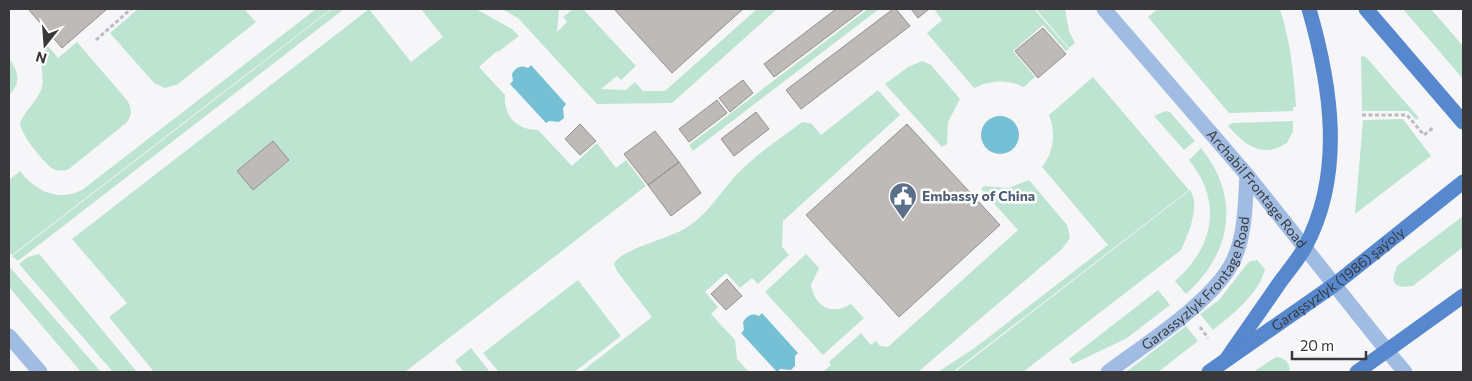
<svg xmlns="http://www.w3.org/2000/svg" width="1472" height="381" viewBox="0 0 1472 381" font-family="Commissioner,sans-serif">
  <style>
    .green { fill: #bde4d0 }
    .water { fill: #75c0d4 }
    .building { fill: #bebab8; stroke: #94908f }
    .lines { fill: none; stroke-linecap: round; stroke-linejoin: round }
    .path { stroke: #bcbcbf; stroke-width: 3; stroke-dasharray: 4 2.5; stroke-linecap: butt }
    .minor { stroke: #a1bce2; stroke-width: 15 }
    .tertiary { stroke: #a1bce2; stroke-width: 15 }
    .primary { stroke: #5787cd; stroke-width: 15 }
    .labels { text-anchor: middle; stroke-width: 5; stroke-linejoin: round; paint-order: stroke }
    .street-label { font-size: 14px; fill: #39393b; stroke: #fff }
    .service-label { font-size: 14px; font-weight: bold; fill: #4e5e75; stroke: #fff; text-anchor: start }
  </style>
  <rect width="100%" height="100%" fill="#f6f6f9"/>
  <path class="green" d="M138 9H244L256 22 178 84 165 88 154 83 110 33Z
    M316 9H331L12 255 9 252V180L20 171C35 191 58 202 82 190Z
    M332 9H344L18 261 12 256Z
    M369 9 411 62 443 37 421 9H476L512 29 519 36 498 52 497 51 479 67 505 95C504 117 516 129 538 130L572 166 597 143 616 168 626 160 646 186 405 372H154L109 317 127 303 72 239Z
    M502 9H559L557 32 567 22 563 17 573 9H583L636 66 621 80 617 76 601 89 626 90 635 82 643 91H665L757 9H777L672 103 597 104 518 18Z
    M868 9H879L693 151 689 145Z
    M934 9H1034L1069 49 1066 51 1043 25 1013 51 1035 77 1024 87C1007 79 990 80 974 88L927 33 942 20Z
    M1036 9H1065L1069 31 1075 43 1069 48Z
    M1158 9H1280C1290 40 1294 74 1296 107H1293V111L1229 113 1148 17Z
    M1403 9H1431L1463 46V79Z
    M77 42 126 99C132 107 133 115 126 123L69 169C64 171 59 171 53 169 43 162 22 136 20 124 23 112 36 103 41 90 47 75 34 58 48 46L58 58Z
    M1361 56 1366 57 1419 118 1416 120 1408 111H1362Z
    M9 59C19 70 21 84 9 95Z
    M922 61 931 65 960 99 948 122 947 144 942 147 885 84 908 67Z
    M1093 77 1189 190 953 372H938L976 347 1108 245 1042 167C1054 152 1056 133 1049 115Z
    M878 90 900 115 783 221 782 247 789 255 758 284 752 278 740 288 726 273 705 292 718 307 711 314 735 340 737 359 749 372H581L652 317 617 271 614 264C621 249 668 239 684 229 707 216 720 193 737 174 755 155 781 138 802 122L812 124 821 135Z
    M1166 111 1170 112 1195 141 1184 150 1154 116Z
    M1403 119 1431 156 1355 214 1363 120Z
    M1293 121V131L1287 143C1262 159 1245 145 1228 126L1232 123Z
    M1201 148C1241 197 1232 253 1186 294L1175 281C1214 247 1223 202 1189 160Z
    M1029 180 1067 225 1070 238 1062 249 918 372H823L831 365 829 362 861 333 871 345 876 341 880 346 888 347 1018 230 981 189 984 186 1008 188Z
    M1190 190C1201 205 1188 235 1181 250L1023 372H955Z
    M1463 216V247L1413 286 1401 287 1395 284 1393 278 1397 266Z
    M39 254 41 256 137 372H113L19 264 28 257Z
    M806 254 819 268 811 285C815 307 832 316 851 304L864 318 823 355 765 292Z
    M1257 260 1265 269C1259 294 1232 315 1213 330L1200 314 1219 300 1247 264 1251 261Z
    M9 266 101 372H81L9 287Z
    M578 280 621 336 574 372H499L483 353Z
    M1158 290 1170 305 1127 338 1073 364 1069 359Z
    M1186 326 1198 341 1158 372H1126Z
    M471 348 490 372H464L455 361Z
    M1276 357C1285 358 1291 363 1289 372H1253Z"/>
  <path class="water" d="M531 65 566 104 563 108 564 118 559 122 549 121 546 123 510 84 513 81 512 74C515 68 521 64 528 68Z
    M981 135a19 19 0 1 1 38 0a19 19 0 1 1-38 0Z
    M762 313 798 353 795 356V366L791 370 780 369 777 372 741 333 744 330 743 322C747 316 752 312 759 316Z"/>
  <path class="building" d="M28 9H107L62 48Z
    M614 9H743L672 73Z
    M836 9H864L774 77 764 64Z
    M893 9H896L910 26 801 109 786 90Z
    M911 9H929L918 18Z
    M1043 28 1066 54 1038 78 1015 51Z
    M743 80 753 93 730 112 719 98Z
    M717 100 727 113 689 142 679 129Z
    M756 112 769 129 734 156 721 139Z
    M580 124 596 141 580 155 565 139Z
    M907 124 1000 225 899 317 806 215Z
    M655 131 679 162 648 185 624 154Z
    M273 141 289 160 253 190 237 171Z
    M679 162 701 193 671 216 648 185Z
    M727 279 742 296 726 310 711 294Z"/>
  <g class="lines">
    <path class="path" d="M96 40 131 9
      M1362 115H1407L1424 135 1434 127
      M1200 327 1208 338"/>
    <g class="minor">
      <path id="s1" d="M1104 9 1247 175 1388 352"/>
      <path d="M9 336 40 372"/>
      <path id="s2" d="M1108 372C1144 345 1214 301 1233 261 1246 234 1245 203 1247 175"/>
    </g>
    <path class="tertiary" d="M1388 352 1405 372"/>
    <g class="primary">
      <path d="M1366 9 1463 122"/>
      <path d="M1226 360C1243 335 1261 310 1278 285 1287 272 1298 260 1305 247 1345 173 1331 85 1309 9"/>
      <path id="s3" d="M1209 372 1334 285 1463 182"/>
      <path d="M1357 372 1463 296"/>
    </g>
  </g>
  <defs>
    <g id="civic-pin" transform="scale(1.4375)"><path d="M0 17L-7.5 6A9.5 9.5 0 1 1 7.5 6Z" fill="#5c6f8a" stroke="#fff"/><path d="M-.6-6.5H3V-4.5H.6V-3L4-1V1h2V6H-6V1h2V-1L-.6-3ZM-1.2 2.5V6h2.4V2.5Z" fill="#fff"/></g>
  </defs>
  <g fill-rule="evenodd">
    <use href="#civic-pin" x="903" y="196"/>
  </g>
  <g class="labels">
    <g class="street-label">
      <text dy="5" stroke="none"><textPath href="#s1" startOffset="236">Archabil Frontage Road</textPath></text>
      <text dy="5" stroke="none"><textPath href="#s3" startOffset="159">Garaşsyzlyk (1986) şaýoly</textPath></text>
      <text dy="5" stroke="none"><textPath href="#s2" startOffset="129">Garassyzlyk Frontage Road</textPath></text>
    </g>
    <g class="service-label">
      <text x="922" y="201">Embassy of China</text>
    </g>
  </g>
  <rect width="1472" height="381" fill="none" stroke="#39393b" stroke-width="20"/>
  <g transform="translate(45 45) rotate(197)" stroke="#ffffff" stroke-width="4" paint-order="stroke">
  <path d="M0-4L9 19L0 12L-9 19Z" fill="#39393b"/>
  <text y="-8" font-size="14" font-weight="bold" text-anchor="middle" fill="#39393b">N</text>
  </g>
  <path d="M1292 351v8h74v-8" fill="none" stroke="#39393b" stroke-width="2.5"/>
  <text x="1300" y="351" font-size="15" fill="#39393b" stroke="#ffffff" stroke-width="4" paint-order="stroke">20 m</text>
</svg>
